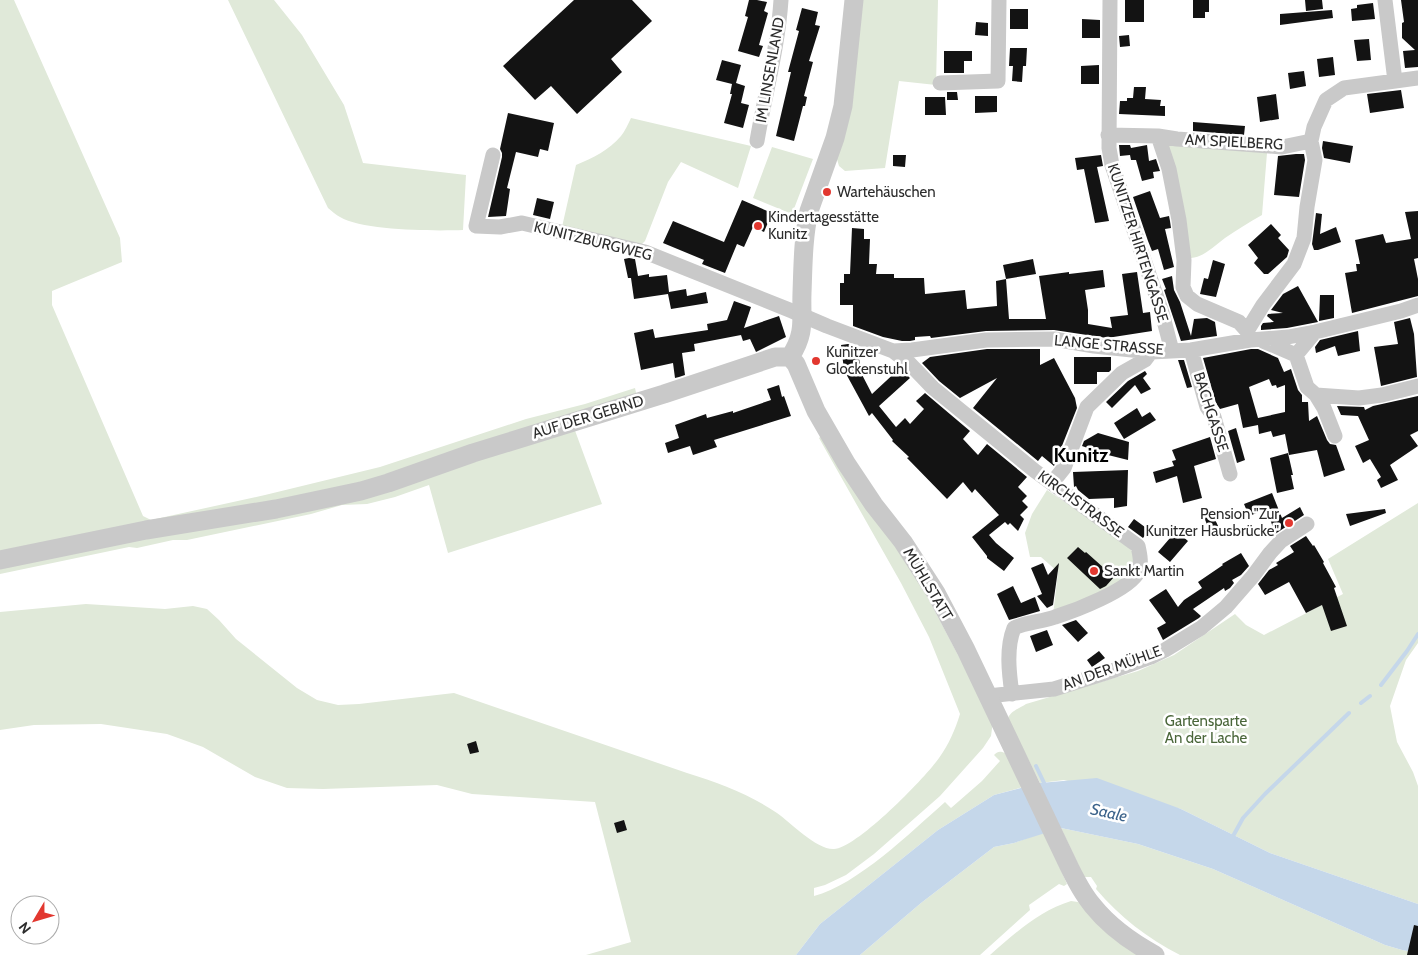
<svg xmlns="http://www.w3.org/2000/svg" width="1418" height="955" viewBox="0 0 1418 955" font-family="Cabin,sans-serif">
  <style>
    .green { fill: #e0e9d9 }
    .water { fill: #c5d7ea }
    .lines { fill: none; stroke-linecap: round; stroke-linejoin: round }
    .stream { stroke: #c5d7ea; stroke-width: 4 }
    .building { fill: #131313; fill-rule: evenodd }
    .minor { stroke: #c9c9c9; stroke-width: 15 }
    .tertiary { stroke: #c9c9c9; stroke-width: 19 }
    .poi-dot { fill: #e2372f; stroke: #fff; stroke-width: 2 }
    .labels { text-anchor: middle; stroke-width: 5; stroke-linejoin: round; paint-order: stroke }
    .street-label { font-size: 15px; fill: #2c2c2c; stroke: #fff }
    .poi-label { font-size: 15px; fill: #2c2c2c; stroke: #fff; text-anchor: start }
    .park-label { font-size: 15px; fill: #4a663a; stroke: #fff }
    .water-label { font-size: 16px; font-style: italic; fill: #3c638b; stroke: #fff }
    .district-label { font-size: 20px; font-weight: bold; fill: #000; stroke: #fff }
  </style>
  <rect width="100%" height="100%" fill="#fff"/>
  <path class="green" d="M0 0H14L120 238 122 262 52 291V305L143 516 151 520 265 495 380 467 526 419 585 404 635 388 637 397 570 417 602 504 448 553 429 485 395 497 367 504 342 505 311 514 187 540H173L137 548 129 547 0 574Z
    M228 0H274L302 35 344 105 363 163 466 175 463 230C435 231 363 231 340 217 336 215 332 211 328 208Z
    M859 0H938L936 85 899 81 885 168 845 171 839 166 836 156Z
    M631 118 751 146 738 188 681 162 668 182 645 241 641 245 562 227 576 165C593 158 609 150 621 136 625 131 628 124 631 118Z
    M1161 139 1267 153 1262 215C1249 222 1237 230 1225 238 1214 246 1204 257 1191 258Z
    M772 147 813 159 792 214 753 198Z
    M823 435 912 568 993 721 991 736 983 748 940 796 874 854 846 875 825 885 814 888V896C857 885 911 832 945 802L951 808 982 781 1000 761 994 755C998 751 1000 751 1005 753L1023 787 994 795 938 830 820 924 796 955H586L631 942 595 802 472 794 437 785 323 789 287 788 255 777 203 747 167 734 101 724 34 725 0 730V612L86 604 165 609 193 606 207 609 219 620 236 639 297 688 317 700 338 705 359 704 454 693 687 773C719 783 749 794 777 813 791 823 817 850 834 849 857 848 925 778 939 758 949 744 955 730 960 714L929 637 901 583 819 438Z
    M1047 490 1068 504 1110 529 1138 557 1126 580 1053 615 1058 572 1041 557H1030L1025 533 1032 514Z
    M1418 503V643L1406 660 1390 706 1397 742 1413 772 1418 786V904L1270 853 1181 809 1064 780 1040 783 1008 719C1009 712 1020 708 1026 704L1138 671 1174 655 1235 614 1246 625 1264 635 1343 594 1328 559Z
    M1061 828 1138 844 1213 869 1385 945 1402 950 1418 953V955H1180C1147 938 1120 917 1096 889L1097 886 1091 877H1084Z
    M1044 832 1067 884 1064 886 1059 884 1029 905 1030 910 980 955H860L921 903 994 847 1014 843Z
    M1071 901 1078 902 1083 905 1142 955H990C1015 933 1039 911 1071 901Z"/>
  <path class="water" d="M1097 778 1181 809 1270 853 1418 904V953L1402 950 1385 945 1213 869 1138 844 1061 828 1014 843 994 847 921 903 860 955H796L820 924 938 830 994 795 1040 783Z"/>
  <g class="lines">
    <path class="stream" d="M1381 685 1407 651 1418 634
      M1361 703 1370 696
      M1036 766 1046 787
      M1232 838 1243 818 1265 794 1349 713"/>
  </g>
  <path class="building" d="M574 0H632L652 21 611 59 622 72 577 114 551 86 535 100 503 66Z
    M749 0H757L767 2 764 11 768 13 759 45 763 46 759 57 738 51 748 17 745 16Z
    M1125 0H1144V22H1125Z
    M1193 0H1209V12H1205V18H1193Z
    M1305 0H1322L1323 9 1306 11Z
    M1401 0H1418V67L1405 68 1403 51 1415 50 1402 38V23L1404 22Z
    M1373 3 1375 19 1352 21 1351 9 1357 8V5Z
    M802 8 818 12 815 25 820 26 809 61 813 62 804 96 807 97 805 106H803L794 141 776 136 791 72H788L799 31 796 30Z
    M1010 9H1028V29H1010Z
    M1332 10 1333 18 1280 25V14Z
    M1082 19 1100 20V38H1082Z
    M976 22 988 23V36L975 35Z
    M1129 35 1130 46 1120 47 1119 36Z
    M1369 39 1371 60 1357 61 1354 40Z
    M1010 48H1027L1026 66H1023L1022 82 1012 81 1013 66H1009Z
    M944 51H972V61H964V73H944Z
    M1333 57 1335 75 1319 77 1317 59Z
    M722 60 741 65 736 83 745 86 741 103 749 105 743 128 724 123 732 94H730L732 84 716 80Z
    M1099 65V84H1081V66Z
    M1304 71 1306 86 1290 89 1288 73Z
    M1134 87H1146L1145 99 1161 100 1160 106H1165V116L1119 114 1120 101H1127V98H1133Z
    M1401 90 1404 108 1370 113 1367 94Z
    M947 92H957L958 100H947Z
    M1276 94 1279 119 1260 122 1257 97Z
    M975 96H997V112L975 113Z
    M925 97H945L946 115H925Z
    M508 113 554 123 548 151 540 149 538 157 516 152 507 188 510 189 506 216 488 217 502 157V153L500 149Z
    M1193 122 1245 126 1244 135 1193 131Z
    M1323 141 1353 146 1350 163 1324 158 1322 148Z
    M1119 145H1130L1131 148 1147 145 1149 161 1156 159 1160 171 1153 172 1154 178 1142 181 1136 160H1131L1130 155 1120 156Z
    M1296 154H1304L1305 160 1299 197 1274 195 1278 156Z
    M893 155H906L905 167 893 166Z
    M1101 155 1103 166 1097 167 1109 221 1095 223 1084 169 1077 170 1075 158Z
    M1150 191 1160 218 1169 216 1170 221 1171 228 1165 229 1174 267 1164 270 1158 249 1152 251 1148 241 1133 197Z
    M537 198 554 202 550 219 533 215Z
    M742 200 772 213 764 232 753 227 744 247 737 244 725 273 702 264 704 260 663 243 673 221 724 242Z
    M1418 211V258L1414 259 1418 279V296L1352 313 1345 273 1357 271 1356 264H1360L1355 240 1383 234 1386 243 1411 239 1405 212Z
    M1316 213 1322 214 1320 234 1336 227 1341 242 1318 250H1314L1312 244Z
    M1271 224 1281 235 1278 238 1289 250 1287 257 1268 274H1264L1254 263 1258 258 1248 245Z
    M852 228 864 229V239H870L869 264H877L876 274H894V278H924L925 294 965 290 967 309 997 306 996 281 1006 279 1009 319H1046L1039 276 1069 272V274L1103 270 1105 287 1085 290 1088 310V324L1112 328 1110 317 1128 315 1122 274 1137 272 1143 313 1150 312 1152 331 1107 338 1054 330 986 331 931 338 930 336 915 337V340L910 341H902L883 337 853 326V305H840V283H844V274H850Z
    M629 258 635 259 638 276 649 274V277L667 275 669 292 686 289 687 296 706 292 708 303 671 309 668 294 634 299 631 278H628L624 259Z
    M1033 259 1036 274 1006 279 1003 265Z
    M1213 260 1225 264 1216 297 1200 294 1204 278 1208 279Z
    M1172 276 1174 290 1180 302 1191 336 1194 319 1207 318 1215 322 1217 336 1181 341 1164 290 1166 289 1162 279Z
    M1298 286 1318 322 1287 328 1261 330V326L1263 323 1274 322 1267 316 1268 314 1283 313 1271 310 1283 294Z
    M1320 295H1334V318L1319 321Z
    M734 301 751 307 744 328 779 316 786 337 756 352 750 339 743 341 741 335 694 344 695 351 682 353 685 375 679 377 675 378 673 363 641 370 634 333 653 329 655 338 708 330 707 324 727 320Z
    M1410 318 1414 334 1417 377 1381 386 1374 347 1398 344 1394 322Z
    M1358 331 1360 351 1338 356 1335 346 1316 353 1315 347 1320 340Z
    M848 344 857 347 860 364 857 365 872 394 900 368 910 378 879 406 896 427 905 418 910 424 924 409 916 401 925 393 970 431 963 439 978 455 987 444 1027 477 1018 487 1027 496 1022 501 1028 507 1020 515 1024 519 1018 531 1010 523 1008 525 1005 522 989 535 996 543 1014 558 1004 571 987 558V556L972 537 999 515 975 489 972 493 963 482 947 499 907 458 909 457 892 441 893 440 872 413 869 416 844 370 841 345Z
    M987 349H1040V365L1054 358 1075 398 1077 408 1054 466 1042 456 1038 461 973 408 997 378 960 398 939 381 922 363 930 357Z
    M1251 349H1258L1278 358 1284 372 1291 369 1298 390 1302 395V402H1308L1309 421 1317 416 1327 440 1330 444 1336 445 1345 470 1324 477 1317 450 1289 455 1285 434 1273 437 1271 431 1259 434 1258 425 1243 428 1238 404 1220 409 1216 403 1203 358ZM1269 379 1272 386 1276 385 1277 388 1285 385V412L1258 418 1249 387Z
    M1074 357H1111V370L1109 372H1097V384H1074Z
    M1178 360H1184L1192 387 1187 388Z
    M1145 371 1147 374 1143 378 1151 389 1141 394 1135 385 1112 408 1106 402 1128 381Z
    M779 385 782 397 784 396 791 416 714 440 717 447 693 455 690 446 668 453 665 443 679 438 675 425 706 414 707 418 733 411V413L771 400 767 389Z
    M1418 396V431L1410 435 1418 446 1390 465 1398 480 1381 488 1377 480 1381 477 1370 459 1363 463 1355 446 1369 440 1358 416 1341 415 1337 406 1364 407 1365 410 1373 406Z
    M1137 408 1142 417 1150 412 1156 420 1124 439 1114 423Z
    M1236 428 1245 460 1237 463 1228 431Z
    M1098 433 1129 442 1128 460 1108 455 1082 446 1084 441Z
    M1210 437 1216 459 1194 466 1202 498 1183 503 1177 476 1156 483 1153 472 1174 466 1172 461 1176 460 1172 450Z
    M1288 453 1293 475H1291L1294 489 1277 493 1270 458Z
    M1128 470 1127 506 1114 508V498L1089 499 1078 490 1076 486 1074 487 1073 472Z
    M1272 493 1282 518 1300 507 1304 515 1275 534 1267 509 1249 516 1244 504Z
    M1385 509 1386 513 1350 526 1346 514Z
    M1212 513 1219 528 1210 532 1204 517Z
    M1134 519 1149 530 1143 538 1128 527Z
    M1176 531 1188 541 1170 562 1158 552Z
    M1306 536 1313 546 1314 545 1324 562 1323 563 1336 587 1334 588 1347 626 1331 631 1322 605 1306 613 1289 582 1265 595 1258 584 1269 570 1278 565 1276 563 1294 552 1290 546Z
    M1078 547 1085 553 1086 552 1114 577 1106 586 1100 589 1067 558Z
    M1241 553 1249 566 1241 575 1232 580 1234 583 1230 588 1225 591 1224 588 1193 609 1201 616 1199 618 1163 640 1157 628 1166 623 1149 600 1166 589 1178 607 1184 600 1202 588 1198 582 1223 565 1222 564Z
    M1043 563 1048 575 1059 563 1053 605 1047 608 1037 596 1042 594 1031 568Z
    M1013 586 1021 603 1035 597 1040 611 1009 620 997 594Z
    M1076 620 1088 633 1078 642 1062 625Z
    M1047 630 1053 645 1036 652 1030 636Z
    M1099 651 1105 658 1092 667 1087 660Z
    M476 741 479 752 470 754 467 744Z
    M624 820 627 830 617 833 614 823Z
    M1414 925 1418 926V955H1407Z"/>
  <g class="lines">
    <path class="minor" d="M1110 0 1109 148 1112 165 1162 313 1172 351
      M1385 0 1395 81
      M940 83 998 81 999 0
      M1108 135 1158 136 1177 139 1282 147 1311 141 1315 160 1307 207 1304 238 1294 264 1263 305 1247 331 1250 340
      M1158 136 1169 169 1179 220 1184 260 1183 287 1187 296 1197 304 1239 322 1247 331
      M757 141C765 94 778 47 781 0
      M1311 141 1314 127 1326 100 1344 88 1418 78
      M493 155 476 226 500 227 522 223 645 252 792 311 827 326 893 351 912 350 986 340 1054 339 1094 346 1151 352 1191 350 1250 340 1288 337 1315 332 1401 311 1418 305
      M1263 341 1296 355 1315 332
      M1191 350 1207 407 1214 417 1230 474
      M893 351 909 363 933 388 1035 471 1138 546C1140 555 1142 564 1138 572 1130 590 1074 611 1055 617 1041 622 1027 622 1014 628 1006 648 1009 673 1012 694
      M1296 355 1307 387 1316 395 1324 408 1335 436
      M1316 395 1359 398 1382 395 1418 386
      M1052 483 1064 468 1087 407 1122 373 1145 360 1151 352
      M988 696 1054 689 1115 670 1151 657 1165 650 1201 628 1226 607 1253 576 1270 553 1281 541 1307 524"/>
    <path class="tertiary" d="M790 357 796 364 816 411 846 463 874 505 903 542 936 593 966 650 1067 862C1074 877 1082 893 1093 906 1109 926 1133 943 1155 955
      M790 357C806 333 801 319 802 293 803 266 803 238 809 211L835 138 843 106 854 0
      M0 560 146 530 276 509 361 491 388 483 473 453 664 394 775 357H790"/>
  </g>
  <g class="poi-dot">
    <circle cx="827" cy="192" r="5"/>
    <circle cx="758" cy="226" r="5"/>
    <circle cx="816" cy="361" r="5"/>
    <circle cx="1289" cy="523" r="5"/>
    <circle cx="1094" cy="571" r="5"/>
  </g>
  <g class="labels">
    <g class="street-label">
      <text transform="translate(770 70) rotate(-80)" y="5">IM LINSENLAND</text>
      <text transform="translate(1234 142) rotate(3)" y="5">AM SPIELBERG</text>
      <text transform="translate(593 241) rotate(14)" y="5">KUNITZBURGWEG</text>
      <text transform="translate(1138 243) rotate(72)" y="5">KUNITZER HIRTENGASSE</text>
      <text transform="translate(1109 345) rotate(5)" y="5">LANGE STRASSE</text>
      <text transform="translate(1211 412) rotate(72)" y="5">BACHGASSE</text>
      <text transform="translate(588 417) rotate(-17)" y="5">AUF DER GEBIND</text>
      <text transform="translate(1081 504) rotate(36)" y="5">KIRCHSTRASSE</text>
      <text transform="translate(928 584) rotate(59)" y="5">MÜHLSTATT</text>
      <text transform="translate(1112 668) rotate(-20)" y="5">AN DER MÜHLE</text>
    </g>
    <g class="poi-label">
      <text x="837" y="197">Wartehäuschen</text>
      <text x="768" y="222">Kindertagesstätte<tspan x="768" dy="17">Kunitz</tspan></text>
      <text x="826" y="357">Kunitzer<tspan x="826" dy="17">Glockenstuhl</tspan></text>
      <text x="1279" y="519" text-anchor="end">Pension "Zur<tspan x="1279" dy="17">Kunitzer Hausbrücke"</tspan></text>
      <text x="1104" y="576">Sankt Martin</text>
    </g>
    <g class="park-label">
      <text x="1206" y="726">Gartensparte<tspan x="1206" dy="17">An der Lache</tspan></text>
    </g>
    <g class="water-label">
      <text transform="translate(1109 812) rotate(12)" y="6">Saale</text>
    </g>
    <g class="district-label">
      <text x="1081" y="462">Kunitz</text>
    </g>
  </g>
  <g transform="translate(35 920) rotate(232)"><circle r="24" fill="#ffffff" stroke="#ababab"/>
  <path d="M0-4L9 19L0 12L-9 19Z" fill="#e2372f"/>
  <text y="-8" font-size="14" font-weight="bold" text-anchor="middle" fill="#2c2c2c">N</text>
  </g>
</svg>
